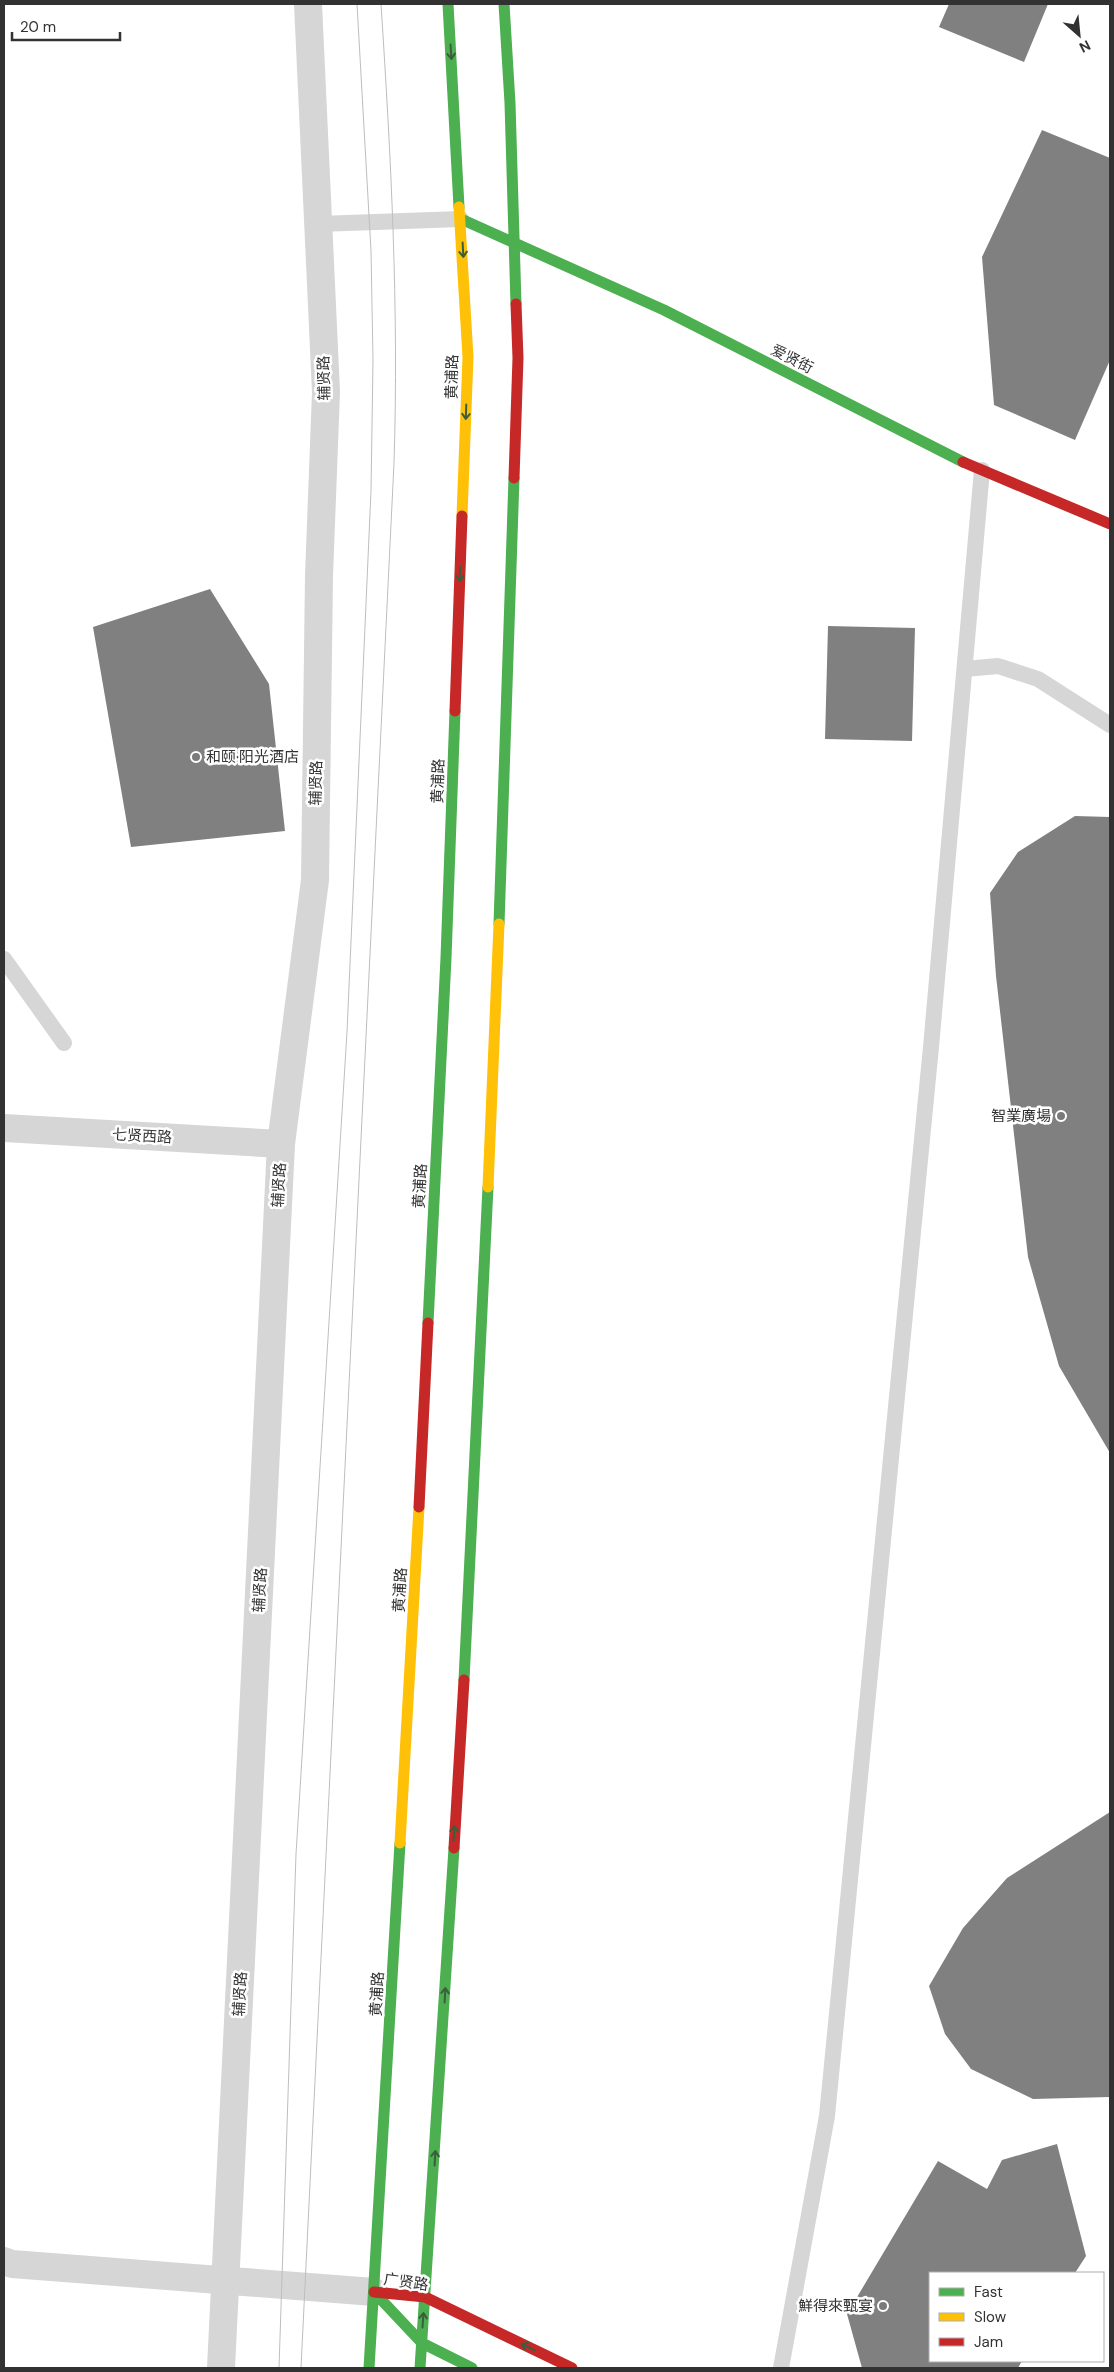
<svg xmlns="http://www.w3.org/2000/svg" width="1114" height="2372" viewBox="0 0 1114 2372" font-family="'DM Sans','Noto Sans SC',sans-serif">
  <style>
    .building { fill: #808080 }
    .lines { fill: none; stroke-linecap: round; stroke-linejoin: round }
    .lane { stroke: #d6d6d6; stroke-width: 16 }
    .street { stroke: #d6d6d6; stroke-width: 28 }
    .fast { stroke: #4caf50; stroke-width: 11 }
    .slow { stroke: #ffc107; stroke-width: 11 }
    .jam { stroke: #c62828; stroke-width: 11 }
    .tram { stroke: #bebebe; stroke-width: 1 }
    .oneway { stroke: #3b5e3c }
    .poi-dot { fill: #7a7a7a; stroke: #fff; stroke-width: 2 }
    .labels { text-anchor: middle; stroke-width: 5; stroke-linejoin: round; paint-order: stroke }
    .street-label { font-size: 15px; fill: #323232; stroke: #fff }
    .poi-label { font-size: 15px; fill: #323232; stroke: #fff; text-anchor: end }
  </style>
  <rect width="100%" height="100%" fill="#fff"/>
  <path class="building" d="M949 4H1048L1024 62 939 27Z
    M1042 130 1110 158V360L1075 440 994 405 982 257Z
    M210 589 269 684 285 831 131 847 93 627Z
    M828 626 915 628 912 741 825 739Z
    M1075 816 1110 817V1453L1059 1366 1028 1257 996 976 990 893 1018 852Z
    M1110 1812V2097L1033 2099 971 2069 945 2034 929 1986 963 1928 1007 1878Z
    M1057 2144 1086 2256 1075 2273H930V2361H1022L1018 2368H862L847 2314 938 2161 987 2189 1002 2160Z"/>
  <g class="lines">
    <path class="lane" d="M318 224 461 219
      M965 669 998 666 1038 679 1110 725
      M4 959 64 1043
      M781 2368 827 2116 931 1047 982 470"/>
    <path class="street" d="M4 1128 281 1144
      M4 2261 12 2264 374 2292
      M221 2368 281 1144 315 880 319 576 326 392 308 4"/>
    <path class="fast" d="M448 4 459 207
      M504 4 510 103 516 304
      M461 219 664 310 963 462
      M499 924 514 478
      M428 1323 446 958 455 711
      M464 1680 488 1187
      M374 2292 422 2343 472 2368
      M369 2368 400 1843
      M420 2368 454 1848"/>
    <path class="slow" d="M459 207 468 357 462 516
      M488 1187 499 924
      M400 1843 419 1507"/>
    <path class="jam" d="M963 462 1110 524
      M514 478 518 358 516 304
      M455 711 462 516
      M419 1507 428 1323
      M454 1848 464 1680
      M374 2292 425 2297 572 2368"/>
    <path class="tram" d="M279 2368 296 1854 347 1032 371 491 373 360 371 251 357 4
      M301 2368 394 463C399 309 391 157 381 4"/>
  </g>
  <defs><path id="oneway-shaft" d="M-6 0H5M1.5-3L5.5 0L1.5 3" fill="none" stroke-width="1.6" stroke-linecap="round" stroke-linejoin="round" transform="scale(1.25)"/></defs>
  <g class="oneway">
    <use href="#oneway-shaft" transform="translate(451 52) rotate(86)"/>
    <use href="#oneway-shaft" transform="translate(463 250) rotate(87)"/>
    <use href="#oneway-shaft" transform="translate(466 412) rotate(92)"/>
    <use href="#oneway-shaft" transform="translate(460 574) rotate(92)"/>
    <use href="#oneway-shaft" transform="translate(454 1833) rotate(-87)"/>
    <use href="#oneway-shaft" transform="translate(445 1995) rotate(-87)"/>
    <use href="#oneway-shaft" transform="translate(435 2158) rotate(-87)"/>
    <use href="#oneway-shaft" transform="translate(423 2320) rotate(-86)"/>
    <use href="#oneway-shaft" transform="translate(528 2347) rotate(-154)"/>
  </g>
  <g class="poi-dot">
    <circle cx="196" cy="757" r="5"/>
    <circle cx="1061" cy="1116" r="5"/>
    <circle cx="883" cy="2306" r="5"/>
  </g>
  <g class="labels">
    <g class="street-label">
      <text transform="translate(792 359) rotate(27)" y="5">爱贤街</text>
      <text transform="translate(452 377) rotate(-89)" y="5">黄浦路</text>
      <text transform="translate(324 378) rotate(-91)" y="5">辅贤路</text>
      <text transform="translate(438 781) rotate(-88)" y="5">黄浦路</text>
      <text transform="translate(316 783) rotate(-89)" y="5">辅贤路</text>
      <text transform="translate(142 1136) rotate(3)" y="5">七贤西路</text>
      <text transform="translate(279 1185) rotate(-87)" y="5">辅贤路</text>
      <text transform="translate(420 1186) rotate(-87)" y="5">黄浦路</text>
      <text transform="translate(260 1590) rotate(-87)" y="5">辅贤路</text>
      <text transform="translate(400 1590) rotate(-87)" y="5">黄浦路</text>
      <text transform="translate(240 1994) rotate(-87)" y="5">辅贤路</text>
      <text transform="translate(377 1994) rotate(-87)" y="5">黄浦路</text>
      <text transform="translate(406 2282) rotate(8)" y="5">广贤路</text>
    </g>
    <g class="poi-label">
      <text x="206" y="762" text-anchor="start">和颐·阳光酒店</text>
      <text x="1051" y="1121">智業廣場</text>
      <text x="873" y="2311">鮮得來甄宴</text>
    </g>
  </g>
  <rect width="1114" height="2372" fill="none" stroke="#323232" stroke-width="10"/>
  <rect x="929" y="2272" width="175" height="90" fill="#ffffff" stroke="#adadad"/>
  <rect x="939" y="2288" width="25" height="8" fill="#4caf50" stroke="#adadad"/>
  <text x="974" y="2297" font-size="15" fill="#323232">Fast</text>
  <rect x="939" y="2313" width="25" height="8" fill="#ffc107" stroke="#adadad"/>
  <text x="974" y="2322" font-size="15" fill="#323232">Slow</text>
  <rect x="939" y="2338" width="25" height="8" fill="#c62828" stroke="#adadad"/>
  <text x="974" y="2347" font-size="15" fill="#323232">Jam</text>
  <g transform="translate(1079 35) rotate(153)" stroke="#ffffff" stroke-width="4" paint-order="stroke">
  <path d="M0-4L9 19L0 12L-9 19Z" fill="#323232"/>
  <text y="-8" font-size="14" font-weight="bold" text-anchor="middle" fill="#323232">N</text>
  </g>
  <path d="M12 32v8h108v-8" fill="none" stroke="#323232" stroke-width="2.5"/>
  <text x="20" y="32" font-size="15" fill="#323232" stroke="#ffffff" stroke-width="4" paint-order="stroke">20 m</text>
</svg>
